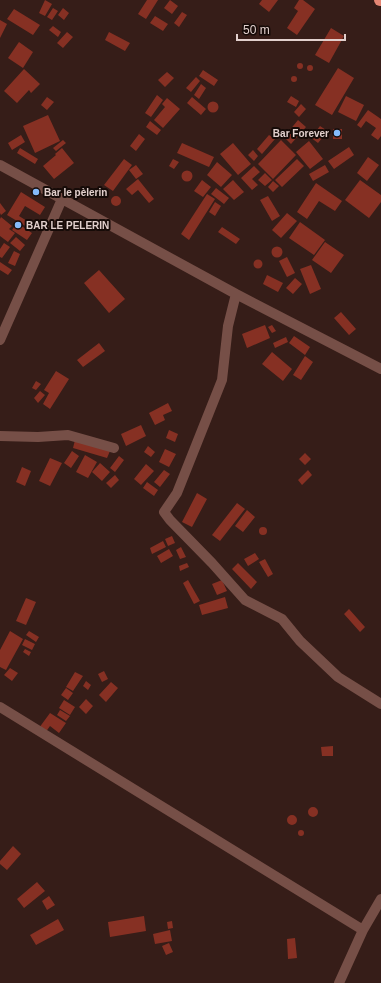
<svg xmlns="http://www.w3.org/2000/svg" width="381" height="983" viewBox="0 0 381 983" font-family="Helvetica,sans-serif">
  <style>
    .building { fill: #863023 }
    .lines { fill: none; stroke-linecap: round; stroke-linejoin: round }
    .minor { stroke: #764f47; stroke-width: 10 }
    .highway { stroke: #e58674; stroke-width: 12 }
    .poi-dot { fill: #85bbfb; stroke: #160b08; stroke-width: 1.5 }
    .labels { text-anchor: middle; stroke-width: 4; stroke-linejoin: round; paint-order: stroke }
    .poi-label { font-size: 10px; font-weight: bold; fill: #e2d0cd; stroke: #160b08; text-anchor: start }
  </style>
  <rect width="100%" height="100%" fill="#361d18"/>
  <path class="building" d="M45 0 52 4 45 16 39 13Z
    M147 0H158L146 19 138 14Z
    M170 0 178 6 172 14 164 8Z
    M262 0H278L269 12 259 4Z
    M299 0H303L315 9 297 35 287 28 298 11 294 8Z
    M53 8 58 11 52 20 47 17Z
    M63 8 69 13 64 20 58 15Z
    M14 9 40 25 33 35 7 19Z
    M182 12 187 15 179 27 174 23Z
    M155 16 168 24 163 31 150 23Z
    M0 20 7 24 0 38Z
    M53 26 61 32 58 37 49 30Z
    M331 28 344 36 329 63 315 55Z
    M67 32 73 37 63 48 57 43Z
    M109 32 130 43 125 51 105 40Z
    M19 42 33 52 23 68 8 58Z
    M297 66a3 3 0 1 1 6 0a3 3 0 1 1-6 0Z
    M307 68a3 3 0 1 1 6 0a3 3 0 1 1-6 0Z
    M338 68 354 78 332 115 315 105Z
    M24 69 40 84 31 93 29 90 17 103 4 91Z
    M203 70 218 80 214 86 199 76Z
    M167 72 174 78 165 87 158 80Z
    M291 79a3 3 0 1 1 6 0a3 3 0 1 1-6 0Z
    M196 77 200 81 191 92 186 88Z
    M201 84 206 88 199 99 194 95Z
    M157 95 163 100 151 117 145 113Z
    M291 96 299 101 296 107 287 102Z
    M346 96 364 105 356 121 338 112Z
    M47 97 54 102 47 110 41 105Z
    M192 97 206 109 201 115 187 103Z
    M167 98 180 109 163 128 154 120 165 107 162 104Z
    M207.5 107a5.5 5.5 0 1 1 11 0a5.5 5.5 0 1 1-11 0Z
    M301 104 306 109 299 117 294 112Z
    M368 110 381 119V136L378 140 371 135 376 128 366 121 361 128 357 125Z
    M48 115 60 141 35 153 23 126Z
    M298 120 306 127 291 144 286 139 291 133 289 131Z
    M150 121 161 130 157 135 146 127Z
    M320 126 329 132 326 136 317 130Z
    M333 129H342V139H333Z
    M315 131 323 137 318 143 310 137Z
    M139 134 145 139 136 151 130 146Z
    M21 135 25 142 12 150 8 143Z
    M269 135 275 139 262 154 257 149Z
    M63 140 66 143 56 151 53 148Z
    M281 140 296 155 273 179 258 164Z
    M309 141 323 159 310 169 296 152Z
    M182 143 214 157 209 167 177 153Z
    M233 143 251 164 238 175 220 154Z
    M349 147 354 155 334 169 328 161Z
    M20 148 38 159 35 164 17 153Z
    M62 148 74 163 54 179 43 166 56 155 55 154Z
    M253 150 258 156 254 161 248 155Z
    M368 157 379 165 367 181 357 173Z
    M124 159 132 165 113 191 104 185Z
    M173 159 179 162 174 169 169 166Z
    M297 159 304 166 282 187 275 180Z
    M217 162 232 175 221 187 207 175Z
    M136 165 143 174 136 179 129 170Z
    M325 165 329 172 313 181 309 174Z
    M254 166 260 172 252 179 258 185 252 190 241 178Z
    M181.5 176a5.5 5.5 0 1 1 11 0a5.5 5.5 0 1 1-11 0Z
    M265 173 272 180 265 186 258 180Z
    M138 179 154 199 149 203 138 190 132 195 126 189Z
    M202 180 211 187 203 197 194 191Z
    M233 180 244 192 234 200 223 189Z
    M360 180 381 195V202L369 218 345 200Z
    M273 181 279 186 273 192 268 187Z
    M316 183 342 201 335 211 319 201 307 219 297 212Z
    M216 188 229 198 224 204 211 194Z
    M21 192 45 207 40 215 25 206 19 216 35 226 32 230 7 215Z
    M207 194 215 199 189 240 181 234Z
    M111 201a5 5 0 1 1 10 0a5 5 0 1 1-10 0Z
    M268 196 280 216 272 221 260 200Z
    M215 202 221 206 215 216 209 212Z
    M0 203 6 211 1 215 0 213Z
    M287 213 297 221 281 238 272 230Z
    M1 217 12 226 9 229 15 233 8 242 0 236V219Z
    M300 222 325 240 314 255 289 238Z
    M17 223 32 233 27 240 12 230Z
    M222 227 240 239 236 244 218 232Z
    M16 237 25 245 20 251 10 243Z
    M325 242 344 255 331 273 312 260Z
    M4 243 10 247 2 258 0 257V249Z
    M271.5 252a5.5 5.5 0 1 1 11 0a5.5 5.5 0 1 1-11 0Z
    M14 251 20 254 15 266 8 263Z
    M287 257 295 273 287 277 279 261Z
    M253.5 264a4.5 4.5 0 1 1 9 0a4.5 4.5 0 1 1-9 0Z
    M0 262 12 270 8 275 0 270Z
    M311 265 321 289 310 294 300 269Z
    M99 270 125 299 109 313 84 283Z
    M267 275 283 283 278 292 263 284Z
    M295 278 302 284 293 294 286 288Z
    M341 312 356 329 349 335 334 318Z
    M265 325 270 338 247 348 242 334Z
    M272 325 276 331 272 333 268 327Z
    M294 336 310 347 305 355 289 343Z
    M286 337 288 342 275 348 273 343Z
    M99 343 105 351 83 367 77 360Z
    M272 352 292 369 283 381 262 364Z
    M305 356 313 362 301 380 293 375Z
    M56 371 69 379 50 409 43 404 49 393 44 390Z
    M36 381 41 384 36 390 32 388Z
    M40 391 45 395 38 403 34 398Z
    M168 403 172 411 163 415 165 420 155 425 149 413Z
    M141 425 146 436 126 446 121 434Z
    M169 430 178 434 175 442 166 438Z
    M75 440 110 451 107 458 73 448Z
    M148 446 155 452 151 457 144 452Z
    M165 449 176 454 169 467 159 462Z
    M72 451 79 456 71 468 64 463Z
    M305 453 311 459 305 465 299 459Z
    M85 455 97 462 88 478 76 472Z
    M119 456 124 460 115 472 110 468Z
    M50 458 62 463 50 486 39 481Z
    M100 463 110 472 102 481 92 472Z
    M146 464 154 471 141 485 134 479Z
    M22 467 31 471 25 486 16 482Z
    M164 470 170 474 160 487 154 482Z
    M308 470 312 475 302 485 298 480Z
    M115 475 119 480 111 488 106 483Z
    M147 482 158 490 154 496 143 488Z
    M197 493 207 499 192 527 182 522Z
    M237 503 245 509 220 541 212 535Z
    M247 510 255 517 243 532 235 526Z
    M259 531a4 4 0 1 1 8 0a4 4 0 1 1-8 0Z
    M172 536 175 543 168 546 165 539Z
    M163 541 166 547 152 554 150 548Z
    M181 547 186 557 180 559 176 550Z
    M169 549 173 556 161 563 157 556Z
    M255 553 259 559 248 566 244 559Z
    M265 559 273 574 268 577 259 562Z
    M187 563 189 567 180 571 179 566Z
    M238 563 257 582 251 589 232 569Z
    M188 580 200 601 194 604 183 583Z
    M222 580 227 591 217 595 212 584Z
    M225 597 228 608 202 615 199 605Z
    M26 598 36 602 26 625 16 621Z
    M349 609 365 627 360 632 344 614Z
    M10 631 23 639 6 670 0 667V650Z
    M29 631 39 637 36 642 26 635Z
    M25 639 35 644 32 650 22 645Z
    M25 649 31 652 29 656 23 652Z
    M10 668 18 673 12 681 4 675Z
    M104 671 108 679 102 682 98 674Z
    M75 672 83 676 73 691 66 687Z
    M86 681 91 685 88 690 83 686Z
    M111 682 118 688 106 702 99 695Z
    M66 688 73 693 68 700 61 695Z
    M86 699 93 706 86 714 79 707Z
    M64 700 75 707 70 715 59 708Z
    M60 710 70 716 66 721 57 715Z
    M50 713 66 723 59 733 50 726 45 733 39 728Z
    M333 746V756H322L321 747Z
    M308 812a5 5 0 1 1 10 0a5 5 0 1 1-10 0Z
    M287 820a5 5 0 1 1 10 0a5 5 0 1 1-10 0Z
    M298 833a3 3 0 1 1 6 0a3 3 0 1 1-6 0Z
    M13 846 21 854 7 870 0 864V861Z
    M37 882 45 891 24 908 17 899Z
    M49 896 55 905 47 910 42 901Z
    M144 916 146 931 110 937 108 922Z
    M58 919 64 930 36 945 30 935Z
    M172 921 173 928 168 929 167 922Z
    M170 930 172 941 155 944 153 934Z
    M295 938 297 958 288 959 287 939Z
    M169 943 173 952 166 955 162 946Z"/>
  <g class="lines">
    <path class="minor" d="M0 165 236 294 381 369
      M236 294 228 326 222 380 177 493 164 512 170 520 212 563 245 600 282 619 300 641 338 677 381 704
      M0 340 62 199
      M0 436 38 437 68 435 114 448
      M0 707 363 930
      M339 983 363 930 381 899"/>
    <path class="highway" d="M380 0H381"/>
  </g>
  <g class="poi-dot">
    <circle cx="337" cy="133" r="4"/>
    <circle cx="36" cy="192" r="4"/>
    <circle cx="18" cy="225" r="4"/>
  </g>
  <g class="labels">
    <g class="poi-label">
      <text x="329" y="137" text-anchor="end">Bar Forever</text>
      <text x="44" y="196">Bar le pèlerin</text>
      <text x="26" y="229">BAR LE PELERIN</text>
    </g>
  </g>
  <path d="M237 34v6h108v-6" fill="none" stroke="#e2d0cd" stroke-width="2"/>
  <text x="243" y="34" font-size="12" fill="#e2d0cd" stroke="#160b08" stroke-width="3" paint-order="stroke">50 m</text>
</svg>
